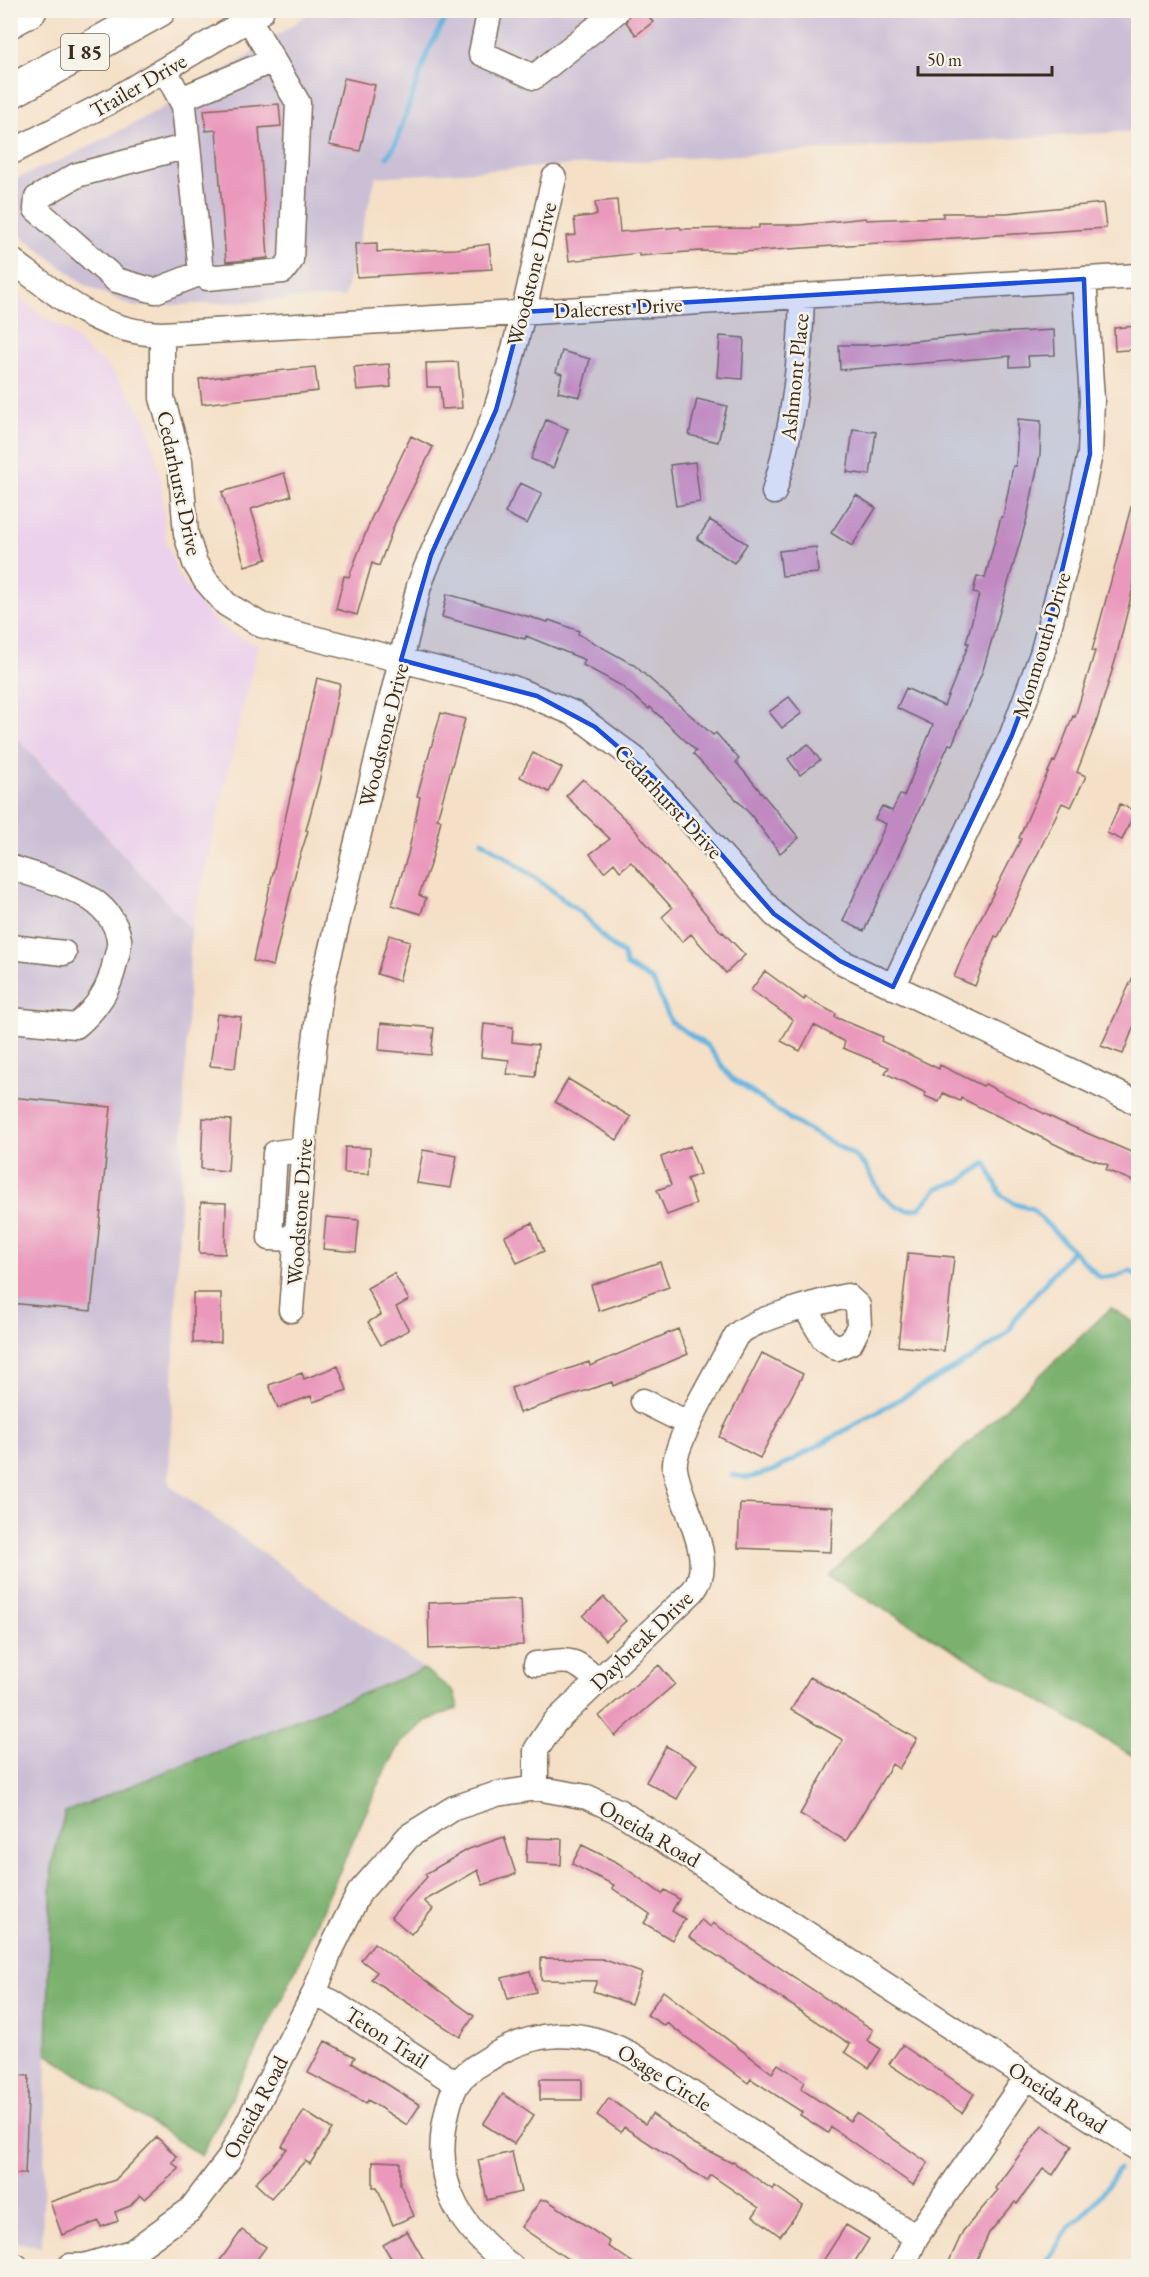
<svg xmlns="http://www.w3.org/2000/svg" width="1149" height="2277" viewBox="0 0 1149 2277" font-family="'EB Garamond',serif">
  <style>
    .built { fill: #ebd1eb }
    .industrial { fill: #cbbfd5 }
    .forest { fill: #7ab16e; stroke: #5a6e46; stroke-width: 1.5 }
    .lines { fill: none; stroke-linecap: round; stroke-linejoin: round }
    .stream { stroke: #63b4de; stroke-width: 5 }
    .building { fill: #ea98bc }
    .minor-casing { stroke: #7c6a59; stroke-width: 27 }
    .highway-casing { stroke: #7c6a59; stroke-width: 36 }
    .minor { stroke: #fff; stroke-width: 24 }
    .highway { stroke: #fff; stroke-width: 33 }
    .marked { fill: #1d4ed8; fill-opacity: 0.2; stroke: #1d4ed8; stroke-width: 4.5; stroke-linejoin: round }
    .labels { text-anchor: middle; stroke-width: 5; stroke-linejoin: round; paint-order: stroke }
    .shield { fill: #f7f3e8; stroke: #73665b; stroke-width: 1.5 }
    .shield-label { font-size: 21px; font-weight: bold; fill: #3b2a1e }
    .street-label { font-size: 22px; fill: #3b2a1e; stroke: #f7f3e8 }
  </style>
  <rect width="100%" height="100%" fill="#f7f3e8"/>
  <filter id="ink" filterUnits="userSpaceOnUse"><feTurbulence type="fractalNoise" baseFrequency=".0167" numOctaves="2"/><feDisplacementMap in="SourceGraphic" scale="12" xChannelSelector="R" yChannelSelector="G"/><feConvolveMatrix kernelMatrix="1 2 1 2 8 2 1 2 1" color-interpolation-filters="sRGB"/></filter>
  <filter id="wash" filterUnits="userSpaceOnUse"><feTurbulence type="fractalNoise" baseFrequency=".008" numOctaves="4" result="noise"/><feDisplacementMap in="SourceGraphic" scale="24" xChannelSelector="R" yChannelSelector="G"/><feGaussianBlur stdDeviation="1.35" result="paint"/><feColorMatrix in="noise" values="0 0 0 0 0 0 0 0 0 0 0 0 0 0 0 0 0 1.4 0 .05"/><feComposite in="paint" operator="in"/></filter>
  <g filter="url(#wash)">
    <rect width="100%" height="100%" fill="#f5e0c7"/>
    <path class="built" d="M11 290 41 315 69 332 97 360 101 358 126 389 146 420 153 444 161 478 165 537 178 575 211 618 230 632 258 645 191 929 11 730Z"/>
    <path class="industrial" d="M313 11H1138V131L376 177 344 297 134 307 85 285 11 228 10 181 66 158 154 113 239 62Z
      M10 730 191 929 169 1485 424 1669 65 1812 52 1863 42 2247 10 2241Z"/>
    <path class="forest" d="M1111 1308 1138 1325V1759L828 1576Z
      M424 1669 454 1692 458 1708 426 1721 401 1743 381 1779 280 2004 201 2156 47 2054 52 1863 65 1812Z"/>
    <g class="lines">
      <path class="stream" d="M387 157 395 145 428 51 450 10
        M482 841C516 863 548 887 580 912 596 926 604 944 623 953L626 965 653 981 671 1022 708 1046 730 1077 794 1122 854 1155 866 1167 881 1194 896 1206 909 1210 920 1208 937 1188 959 1182 986 1163 1001 1195 1015 1204 1032 1209 1099 1277H1115L1131 1271 1138 1278
        M732 1475 748 1478 775 1470 972 1358 1003 1337 1011 1328 1016 1317 1072 1251
        M1041 2266C1054 2256 1058 2243 1068 2229 1072 2223 1080 2219 1085 2213 1096 2201 1111 2183 1118 2169"/>
    </g>
    <g id="blocks">
      <path class="building" d="M630 10H644L653 22 636 35 626 22Z
        M344 78 375 85 360 151 329 145Z
        M279 104 281 126 259 128 268 258 226 262 216 130 206 131 204 110Z
        M617 200 620 232 680 227 681 229 759 228V225H800L866 218V220L943 217V213H1007L1103 203 1106 228 742 252 700 251 639 256V253L569 261 566 236 576 235 574 218 597 215 595 202Z
        M377 243V252L456 249 489 244 492 269 357 277 355 244Z
        M1138 326V349L1115 351 1114 328Z
        M1054 330 1055 355 1028 356 1029 366 1010 367V356L840 370 839 345H873L993 333Z
        M720 336 744 338 742 379 717 377Z
        M562 351 590 359 580 397 558 392 562 374 556 372Z
        M458 362 462 408 442 409 440 387H427L426 363Z
        M389 364 391 387 357 390 354 367Z
        M315 367 318 391 202 404 199 379Z
        M697 399 727 406 718 442 689 435Z
        M1018 419 1041 421 1040 455 1027 518 983 670 952 745 949 744 864 931 843 921 886 824 875 819 882 806 892 811 900 795 904 796 933 725 897 708 906 688 944 706 969 643H966L979 594 973 593 977 576 985 578 1001 517H1003L1013 466H1016Z
        M546 420 568 429 553 468 531 459Z
        M853 429 876 432 870 475 847 472Z
        M411 436 433 447 395 523 379 566 372 563 357 615 336 609 344 576 349 577 371 519Z
        M695 462 700 502 676 506 670 465Z
        M284 473 291 496 251 509 267 559 245 566 222 492Z
        M520 483 542 493 527 524 505 513Z
        M856 495 876 508 852 546 831 533Z
        M1134 496 1138 497V568L1116 658 1096 723 1077 772 1086 776 1071 807 1062 803 998 937 995 936 975 986 954 977 967 945 1021 839 1019 838 1039 792 1053 761 1055 762 1073 716 1075 717 1095 651H1092Z
        M710 520 747 544 734 563 697 539Z
        M816 547 818 573 782 576 779 551Z
        M447 594 548 622 549 620 579 631 578 634 634 665 713 735 716 733 739 759 736 762 799 838 780 853 751 815 693 754 696 751 650 707 649 709 620 685 583 665 585 660 526 636 525 639 442 617Z
        M317 678 340 684 319 782 306 830 308 831 298 862 273 966 253 961Z
        M789 697 802 713 782 728 769 712Z
        M441 713 465 719 437 819 441 820 432 859 419 895 426 898 421 914 392 905 408 854 420 797 417 796Z
        M808 744 820 760 800 775 788 759Z
        M533 753 562 768 549 792 520 777Z
        M583 779 630 824 722 933 723 932 745 955 726 973 691 934 682 942 662 917 672 908 631 862 620 871 614 863 604 872 590 854 610 839 566 796Z
        M1120 804 1135 811 1122 840 1107 833Z
        M389 935 410 941 399 981 377 974Z
        M1138 966V1015L1123 1054 1101 1046Z
        M765 971 804 1000 805 997 836 1014 835 1017 883 1037 881 1041 939 1069 940 1065 983 1086 985 1084 1059 1121 1138 1155V1183L1106 1170 1108 1165 1069 1151 961 1098 960 1101 943 1093 939 1102 925 1096 926 1093 885 1073 889 1067 843 1048 845 1042 814 1025 800 1051 781 1041 793 1020 751 990Z
        M217 1014 241 1017 235 1068 210 1066Z
        M381 1023 434 1028 431 1055 379 1050Z
        M484 1024 513 1027 512 1042 538 1045 535 1077 507 1074 509 1060 481 1057Z
        M568 1079 631 1117 617 1140 555 1102Z
        M10 1097 111 1107 91 1311 10 1303Z
        M203 1118 231 1120 228 1171 201 1169Z
        M690 1146 700 1174 687 1179 696 1204 667 1215 657 1190 671 1185 661 1157Z
        M345 1147 370 1148 369 1174 344 1173Z
        M423 1150 457 1156 451 1188 417 1183Z
        M201 1202 226 1203 225 1254 199 1253Z
        M326 1217 359 1220 356 1252 323 1249Z
        M532 1223 544 1251 517 1263 505 1236Z
        M908 1253 954 1257 944 1351 898 1346Z
        M660 1262 669 1287 599 1311 591 1285Z
        M394 1273 409 1300 396 1307 409 1330 381 1345 368 1322 381 1315 367 1288Z
        M193 1293H221V1342L193 1343Z
        M678 1329 688 1354 613 1386 612 1382 519 1413 511 1388 589 1362 590 1366Z
        M762 1353 803 1374 760 1458 719 1437Z
        M338 1366 347 1390 313 1402 311 1396 278 1408 269 1385 302 1373 304 1379Z
        M740 1503 833 1507 831 1552 738 1548Z
        M604 1597 626 1621 605 1640 583 1616Z
        M521 1599 523 1645 429 1649 428 1603Z
        M659 1665 675 1684 615 1736 599 1716Z
        M810 1677 917 1739 899 1769 892 1764 846 1841 800 1814 843 1740 791 1710Z
        M666 1746 697 1764 677 1799 646 1782Z
        M504 1837 516 1874 483 1885 478 1870 424 1901 433 1909 411 1934 391 1917 427 1877 425 1874 469 1849Z
        M527 1838 562 1839 561 1865 526 1863Z
        M582 1845 618 1863 662 1894 665 1890 679 1899 672 1911 685 1919 672 1940 644 1923 650 1914 612 1888 614 1885 572 1864Z
        M701 1920 711 1927 713 1923 873 2030 867 2040 881 2049 869 2068 845 2052 850 2044 689 1937Z
        M374 1943 474 2016 460 2037 371 1979 377 1972 361 1960Z
        M541 1958 602 1959 642 1973 631 2004 593 1991 597 1981 541 1980Z
        M530 1971 536 1992 508 1999 502 1978Z
        M663 1991 772 2073 778 2064 805 2082 801 2089 850 2121 856 2113 928 2163 913 2185 831 2127 828 2133 800 2115 802 2112 751 2079 748 2083 667 2023 665 2026 647 2015Z
        M325 2041 355 2057 352 2062 420 2105 407 2125 368 2100 366 2103 308 2073Z
        M902 2045 974 2094 962 2113 889 2064Z
        M10 2075 29 2076 25 2174H10Z
        M540 2079H582V2100H540Z
        M503 2094 534 2115 514 2144 483 2124Z
        M609 2098 645 2124 652 2114 693 2143 732 2163 733 2162 773 2190 775 2186 803 2206 780 2236 753 2216 759 2208 711 2175 707 2181 624 2127 621 2132 597 2115Z
        M304 2111 332 2129 310 2164 305 2161 271 2198 255 2183 287 2149 282 2146Z
        M1042 2125 1072 2146 1053 2175 1043 2169 1017 2204 1015 2202 989 2233 974 2266H947L963 2231 998 2190 995 2188Z
        M157 2137 177 2157 172 2162 179 2169 145 2199 140 2195 130 2206 115 2212 118 2221 101 2227 99 2221 62 2235 50 2202 115 2180Z
        M512 2152 521 2192 487 2200 478 2160Z
        M373 2161 400 2162V2184L414 2216 393 2225 377 2187H373Z
        M541 2200H547L582 2223 610 2242 608 2246 638 2266H578L550 2247 521 2227Z
        M846 2225 869 2239 852 2266H832L823 2261Z
        M242 2230 266 2247 252 2266H216Z
        M407 2231 424 2260 414 2266H396L383 2245Z"/>
    </g>
  </g>
  <g filter="url(#ink)">
    <use href="#blocks" fill-opacity="0" stroke="#7c6a59" stroke-width="1.5"/>
    <g class="lines">
      <g class="minor-casing">
        <path id="minor" d="M490 10 481 53 534 77 616 12
          M165 70 184 106 201 273 207 278 283 271 291 260 298 103 249 19
          M181 99 273 60
          M188 146 77 175 37 198 36 209 116 280 155 291 201 273
          M10 153 113 100 261 12
          M10 259C57 294 99 333 162 334L1138 276
          M162 334V398L180 461 186 534 195 563 206 581 226 604 261 625 513 688 575 714 634 758 774 914 802 937 840 961 1138 1103
          M774 492C794 425 800 365 802 296
          M10 867C49 881 111 892 119 939 120 946 117 955 115 962 110 989 97 1008 76 1026L10 1020
          M10 947 64 953
          M893 987 1012 735 1042 654 1073 537 1090 454 1092 399 1084 279
          M297 1239 270 1238 275 1153 304 1149
          M291 1310 306 1119 321 990 419 586C441 525 476 470 496 409 521 334 536 255 554 178
          M643 1401 689 1424
          M536 1664C572 1660 571 1657 598 1681
          M536 1788V1750L554 1723 693 1591C719 1559 680 1505 675 1469 671 1445 723 1361 736 1336 751 1319 823 1301 847 1296L858 1306 859 1326 851 1342 837 1348 824 1339 805 1307
          M314 1994 332 2002 457 2084
          M10 2265 16 2266
          M70 2266H84L132 2252 190 2210 229 2159 314 1994 329 1954 359 1893 409 1836 454 1808 497 1794 536 1788 587 1797 620 1812 1138 2149
          M511 2266C463 2230 435 2190 444 2128 446 2115 450 2096 457 2084 463 2075 476 2066 485 2061 533 2029 579 2027 630 2054L916 2237
          M903 2266 916 2237 1027 2077"/>
      </g>
      <g class="highway-casing">
        <path id="highway" d="M10 21 30 10
          M10 92 159 10"/>
      </g>
      <use href="#minor" class="minor"/>
      <use href="#highway" class="highway"/>
    </g>
  </g>
  <path class="marked" d="M1084 279 1090 454 1042 654 1012 735 893 987 840 961 774 914 653 777 595 727 537 696 401 660 431 555 496 410 522 312Z"/>
  <g class="labels">
    <rect class="shield" x="61" y="34" width="48" height="36" rx="4.5"/>
    <g class="shield-label">
      <text x="85" y="59">I 85</text>
    </g>
    <g class="street-label">
      <text transform="translate(138 85) rotate(-30)" y="8">Trailer Drive</text>
      <text transform="translate(531 274) rotate(-76)" y="8">Woodstone Drive</text>
      <text transform="translate(618 307) rotate(-3)" y="8">Dalecrest Drive</text>
      <text transform="translate(794 377) rotate(-84)" y="8">Ashmont Place</text>
      <text transform="translate(180 483) rotate(78)" y="8">Cedarhurst Drive</text>
      <text transform="translate(1041 645) rotate(-73)" y="8">Monmouth Drive</text>
      <text transform="translate(383 735) rotate(-76)" y="8">Woodstone Drive</text>
      <text transform="translate(669 801) rotate(47)" y="8">Cedarhurst Drive</text>
      <text transform="translate(299 1212) rotate(-86)" y="8">Woodstone Drive</text>
      <text transform="translate(641 1640) rotate(-44)" y="8">Daybreak Drive</text>
      <text transform="translate(650 1833) rotate(30)" y="8">Oneida Road</text>
      <text transform="translate(387 2037) rotate(33)" y="8">Teton Trail</text>
      <text transform="translate(665 2077) rotate(32)" y="8">Osage Circle</text>
      <text transform="translate(1058 2097) rotate(33)" y="8">Oneida Road</text>
      <text transform="translate(255 2107) rotate(-62)" y="8">Oneida Road</text>
    </g>
  </g>
  <rect width="1149" height="2277" fill="none" stroke="#f7f3e8" stroke-width="36"/>
  <path d="M918 66v9h134v-9" fill="none" stroke="#3b2a1e" stroke-width="3"/>
  <text x="927" y="66" font-size="18" fill="#3b2a1e" stroke="#f7f3e8" stroke-width="4.5" paint-order="stroke">50 m</text>
</svg>
